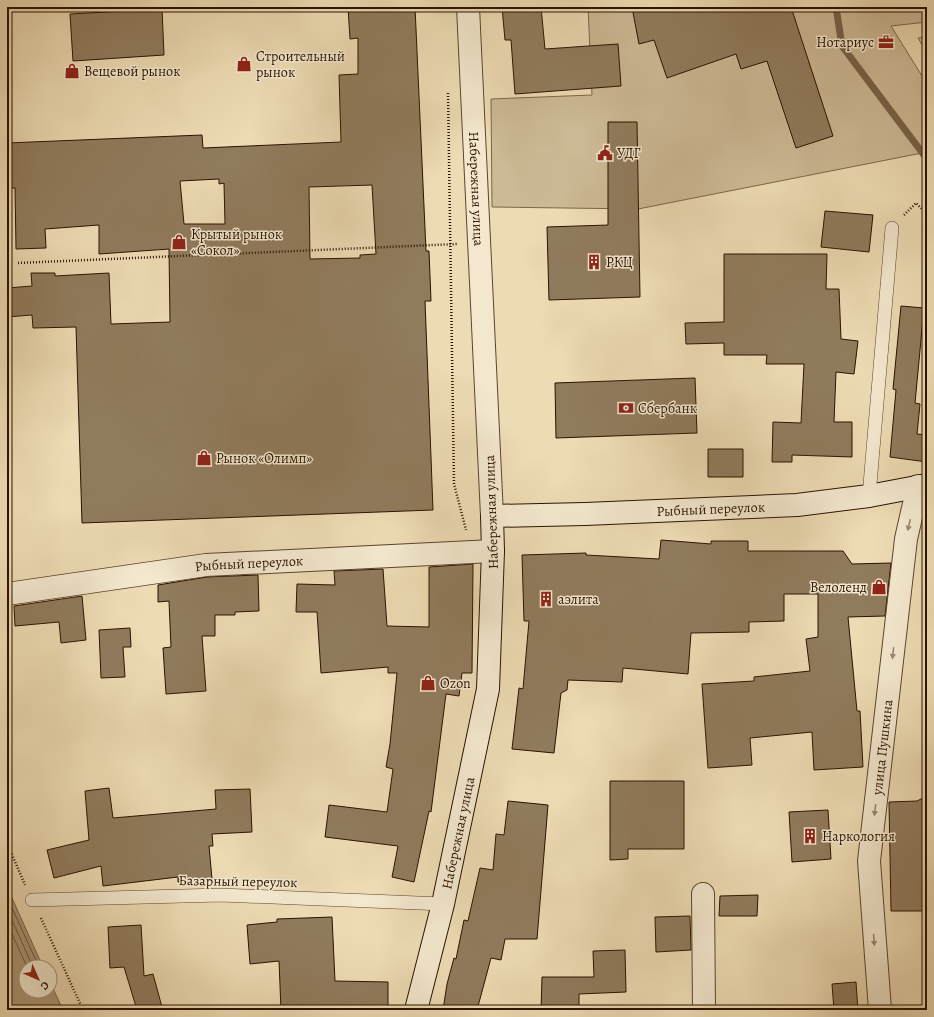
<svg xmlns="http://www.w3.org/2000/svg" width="934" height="1017" viewBox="0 0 934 1017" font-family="Alegreya,serif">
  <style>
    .green { fill: #ccb995; stroke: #7c664a }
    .water { fill: #ab9776; stroke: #786247 }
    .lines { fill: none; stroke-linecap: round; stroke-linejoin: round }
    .shore { stroke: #6b543b; stroke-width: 1 }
    .stream { stroke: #786247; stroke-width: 7 }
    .building { fill: #907b5d; stroke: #2b1200; fill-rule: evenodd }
    .lane-casing { stroke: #5c442d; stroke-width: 14 }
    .street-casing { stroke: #5c442d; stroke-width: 24 }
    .secondary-casing { stroke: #2b1200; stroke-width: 24 }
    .path { stroke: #2b1200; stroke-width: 2.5; stroke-dasharray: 1 2; stroke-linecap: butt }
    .lane { stroke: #f3e8ce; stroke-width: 13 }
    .street { stroke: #f3e8ce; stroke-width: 22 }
    .secondary { stroke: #f3e8ce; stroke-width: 22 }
    .oneway { fill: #998871 }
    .labels { text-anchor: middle; stroke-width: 3; stroke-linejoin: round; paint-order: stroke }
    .poi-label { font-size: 14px; fill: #2b1200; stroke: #f3e8ce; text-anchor: start }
    .street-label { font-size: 14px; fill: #2b1200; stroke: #f3e8ce }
  </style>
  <rect width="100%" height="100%" fill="#eddbb3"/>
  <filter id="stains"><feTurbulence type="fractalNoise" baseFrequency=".005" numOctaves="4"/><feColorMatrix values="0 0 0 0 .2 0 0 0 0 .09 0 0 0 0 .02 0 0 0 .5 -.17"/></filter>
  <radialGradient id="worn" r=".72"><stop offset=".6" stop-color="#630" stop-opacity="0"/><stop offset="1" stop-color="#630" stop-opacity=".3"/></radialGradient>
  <path class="green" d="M588 7H927V22L891 26 927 84V152L638 209 492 207 491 99 592 95Z
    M927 37V53L918 38Z"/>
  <path class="water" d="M7 887 43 967H26V991H50V982L63 1010H7Z"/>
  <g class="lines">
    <path class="shore" d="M7 897 39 967
      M7 909 33 967
      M7 923 27 967"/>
    <path class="stream" d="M836 7 842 46 927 159"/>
  </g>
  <path class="building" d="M348 7H415L426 251H429L431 301H425L433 510 82 523 76 327 33 328 32 315 7 317V288L32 286 31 273H55V276L109 273 111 324 170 322 169 249 99 254V225L45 229 46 248 16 249 15 188H7V143L202 135 203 148 341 142 339 75 358 74V38L350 39ZM219 179V184L224 183 225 224H184L180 181ZM372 185 376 254 360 255V258L310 259 309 187Z
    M502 7H541L545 49 618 44 621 86 515 94 511 40H505Z
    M632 7H791L833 136 796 148 767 61 741 69 736 54 667 78 654 40 639 44Z
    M162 9 164 55 73 61 70 14Z
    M608 122H637L640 297 549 300 547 227 608 225Z
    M825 211 873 215 869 252 821 247Z
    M724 254H827L826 289H839L841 339 858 341 854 374 836 372 834 422H852V457L792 455V462H772L773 422 801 423 804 364H766L767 355H724V343L686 344 685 323 724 322Z
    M901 306 924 308 915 403 920 404 917 434 927 435V462L890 457 896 390 893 389Z
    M695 378 697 433 556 438 555 383Z
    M708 449H743V477H708Z
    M661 540 711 544V541H748V551H843L852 564 891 563 885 616 848 617 857 711H860L863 767 814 770 812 732 750 738 752 765 708 768 702 684 754 681V677L810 671 806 639 818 637V594H784V621L749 622V632L691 633 688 674 623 668 622 682 568 680 567 690 561 693 554 753 512 749 519 688 523 689 529 621H524L522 555 586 553V555L659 559Z
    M473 564 472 673H462L459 696 446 694 431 812 429 811 414 882 392 877 398 846 325 837 329 805 387 812 393 769 386 767 390 744 397 673H388V667L321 673 317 612H296L297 584 335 585 334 571 383 569 387 626 429 627V567Z
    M258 575 259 611 235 612V615H215V636H202L206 691 166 694 163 648 171 647 169 601 158 602V585L207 577Z
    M82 596 86 640 61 643 59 622 15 626 14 606Z
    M130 628 131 647H123L125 677 101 678 99 630Z
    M610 781H684V849H628V859L610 860Z
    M109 788 113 818 216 809 215 790 250 789 252 832 212 834 213 846H209L212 879 178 882V877L103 886 101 866 54 878 47 850 89 840 85 791Z
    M927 796V911H891L889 802 917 801Z
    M508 801 548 805 537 939H505L501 960 491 958 477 1010H443L447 984 454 958 456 959 464 920 468 921 480 868 493 870 496 834 504 835Z
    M828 810 831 859 792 862 789 812Z
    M758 895 757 916H719L720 896Z
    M690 916 691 950 656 952 655 917Z
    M332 917 335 981 388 982V1006H336L337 1008 281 1010 279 961 250 964 247 925 277 922V919Z
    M141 925 144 976 153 974 162 1007 150 1010H137L124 967 110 968 108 927Z
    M625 950 626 992 579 994V1010H541L542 977H594L593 951Z
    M856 982 858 1010H834L832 984Z"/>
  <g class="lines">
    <g class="lane-casing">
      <path id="lane" d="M869 496 892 228
        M32 900 221 895 443 904"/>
    </g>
    <g class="street-casing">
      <g id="street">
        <path id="s1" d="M468 7 492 516"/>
        <path id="s2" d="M7 594 206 565 493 551"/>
        <path d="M703 894 704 1010"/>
        <path id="s3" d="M880 1010 869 861 906 539 918 486"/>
      </g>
    </g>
    <g class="secondary-casing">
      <g id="secondary">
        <path id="s4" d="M416 1010 443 904 488 689 493 551 492 516 585 514 797 505 869 496 927 485"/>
      </g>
    </g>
    <path class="path" d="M448 93 454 484 466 530
      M904 215 916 203 927 214
      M18 263 457 244
      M7 843 25 885
      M41 918 83 1010"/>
    <use href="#lane" class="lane"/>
    <use href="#street" class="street"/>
    <use href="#secondary" class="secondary"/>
  </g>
  <defs><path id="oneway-solid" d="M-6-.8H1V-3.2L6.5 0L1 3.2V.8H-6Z"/></defs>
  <g class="oneway">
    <use href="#oneway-solid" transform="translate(909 525) rotate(103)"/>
    <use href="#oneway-solid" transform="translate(893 653) rotate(97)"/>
    <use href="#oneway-solid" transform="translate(875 810) rotate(97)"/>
    <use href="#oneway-solid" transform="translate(874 940) rotate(86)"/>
  </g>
  <defs>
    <g id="office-bare" transform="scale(1.2)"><path d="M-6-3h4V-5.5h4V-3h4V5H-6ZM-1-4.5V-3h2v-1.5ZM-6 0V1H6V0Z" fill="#8f2418" stroke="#f3e8ce" stroke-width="2.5" paint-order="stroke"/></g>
    <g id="shop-bare" transform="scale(1.2)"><path d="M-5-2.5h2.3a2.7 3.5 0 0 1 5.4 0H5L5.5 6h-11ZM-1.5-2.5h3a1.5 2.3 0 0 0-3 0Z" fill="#8f2418" stroke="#f3e8ce" stroke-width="2.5" paint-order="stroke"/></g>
    <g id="civic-bare" transform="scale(1.2)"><path d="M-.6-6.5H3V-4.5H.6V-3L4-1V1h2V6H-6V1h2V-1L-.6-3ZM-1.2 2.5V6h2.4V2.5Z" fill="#8f2418" stroke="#f3e8ce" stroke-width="2.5" paint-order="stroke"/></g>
    <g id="building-bare" transform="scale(1.2)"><path d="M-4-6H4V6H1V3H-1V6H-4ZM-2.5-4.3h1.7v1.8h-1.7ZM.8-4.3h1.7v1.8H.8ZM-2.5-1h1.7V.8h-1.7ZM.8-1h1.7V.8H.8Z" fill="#8f2418" stroke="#f3e8ce" stroke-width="2.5" paint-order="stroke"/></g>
    <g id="bank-bare" transform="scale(1.2)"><path d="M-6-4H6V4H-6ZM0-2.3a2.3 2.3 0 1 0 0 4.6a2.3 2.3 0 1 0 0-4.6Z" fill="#8f2418" stroke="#f3e8ce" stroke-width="2.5" paint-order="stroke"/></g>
  </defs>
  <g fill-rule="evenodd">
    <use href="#office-bare" x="886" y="42"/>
    <use href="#shop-bare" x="244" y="64"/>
    <use href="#shop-bare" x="72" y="71"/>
    <use href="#civic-bare" x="605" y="153"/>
    <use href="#shop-bare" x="179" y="242"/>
    <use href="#building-bare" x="594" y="262"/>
    <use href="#bank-bare" x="626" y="408"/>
    <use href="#shop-bare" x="204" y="458"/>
    <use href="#shop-bare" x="879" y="587"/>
    <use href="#building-bare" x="546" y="599"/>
    <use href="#shop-bare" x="428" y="683"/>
    <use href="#building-bare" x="810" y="836"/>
  </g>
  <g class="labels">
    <g class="poi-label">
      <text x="874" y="47" text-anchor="end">Нотариус</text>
      <text x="256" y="61">Строительный<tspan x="256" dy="16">рынок</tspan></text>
      <text x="84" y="76">Вещевой рынок</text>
      <text x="617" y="158">УДГ</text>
      <text x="191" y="239">Крытый рынок<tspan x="191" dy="16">«Сокол»</tspan></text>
      <text x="606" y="267">РКЦ</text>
      <text x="638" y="413">Сбербанк</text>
      <text x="216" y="463">Рынок «Олимп»</text>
      <text x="867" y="592" text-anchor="end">Велоленд</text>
      <text x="558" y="604">аэлита</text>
      <text x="440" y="688">Ozon</text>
      <text x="822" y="841">Наркология</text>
    </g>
    <g class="street-label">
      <text dy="5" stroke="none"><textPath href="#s1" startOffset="182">Набережная улица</textPath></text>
      <text dy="5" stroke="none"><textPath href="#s4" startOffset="721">Рыбный переулок</textPath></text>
      <text transform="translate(491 512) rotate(-92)" y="5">Набережная улица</text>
      <text dy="5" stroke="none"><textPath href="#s2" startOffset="244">Рыбный переулок</textPath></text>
      <text dy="5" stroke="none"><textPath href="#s3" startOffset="264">улица Пушкина</textPath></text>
      <text dy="5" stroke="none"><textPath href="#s4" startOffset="182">Набережная улица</textPath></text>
      <text transform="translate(238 881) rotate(1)" y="5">Базарный переулок</text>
    </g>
  </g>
  <rect width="934" height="1017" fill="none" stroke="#eddbb3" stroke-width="24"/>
  <rect x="8" y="8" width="918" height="1001" fill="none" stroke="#2b1200" stroke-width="2"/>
  <rect x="12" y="12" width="910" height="993" fill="none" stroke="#2b1200"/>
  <g transform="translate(38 979) rotate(135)"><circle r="19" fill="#f3e8ce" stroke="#a3927c"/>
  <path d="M0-3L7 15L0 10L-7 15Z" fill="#8f2418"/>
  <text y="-6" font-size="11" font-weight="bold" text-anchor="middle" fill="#2b1200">С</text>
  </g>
  <rect width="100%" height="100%" filter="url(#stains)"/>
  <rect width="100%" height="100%" fill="url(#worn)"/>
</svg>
